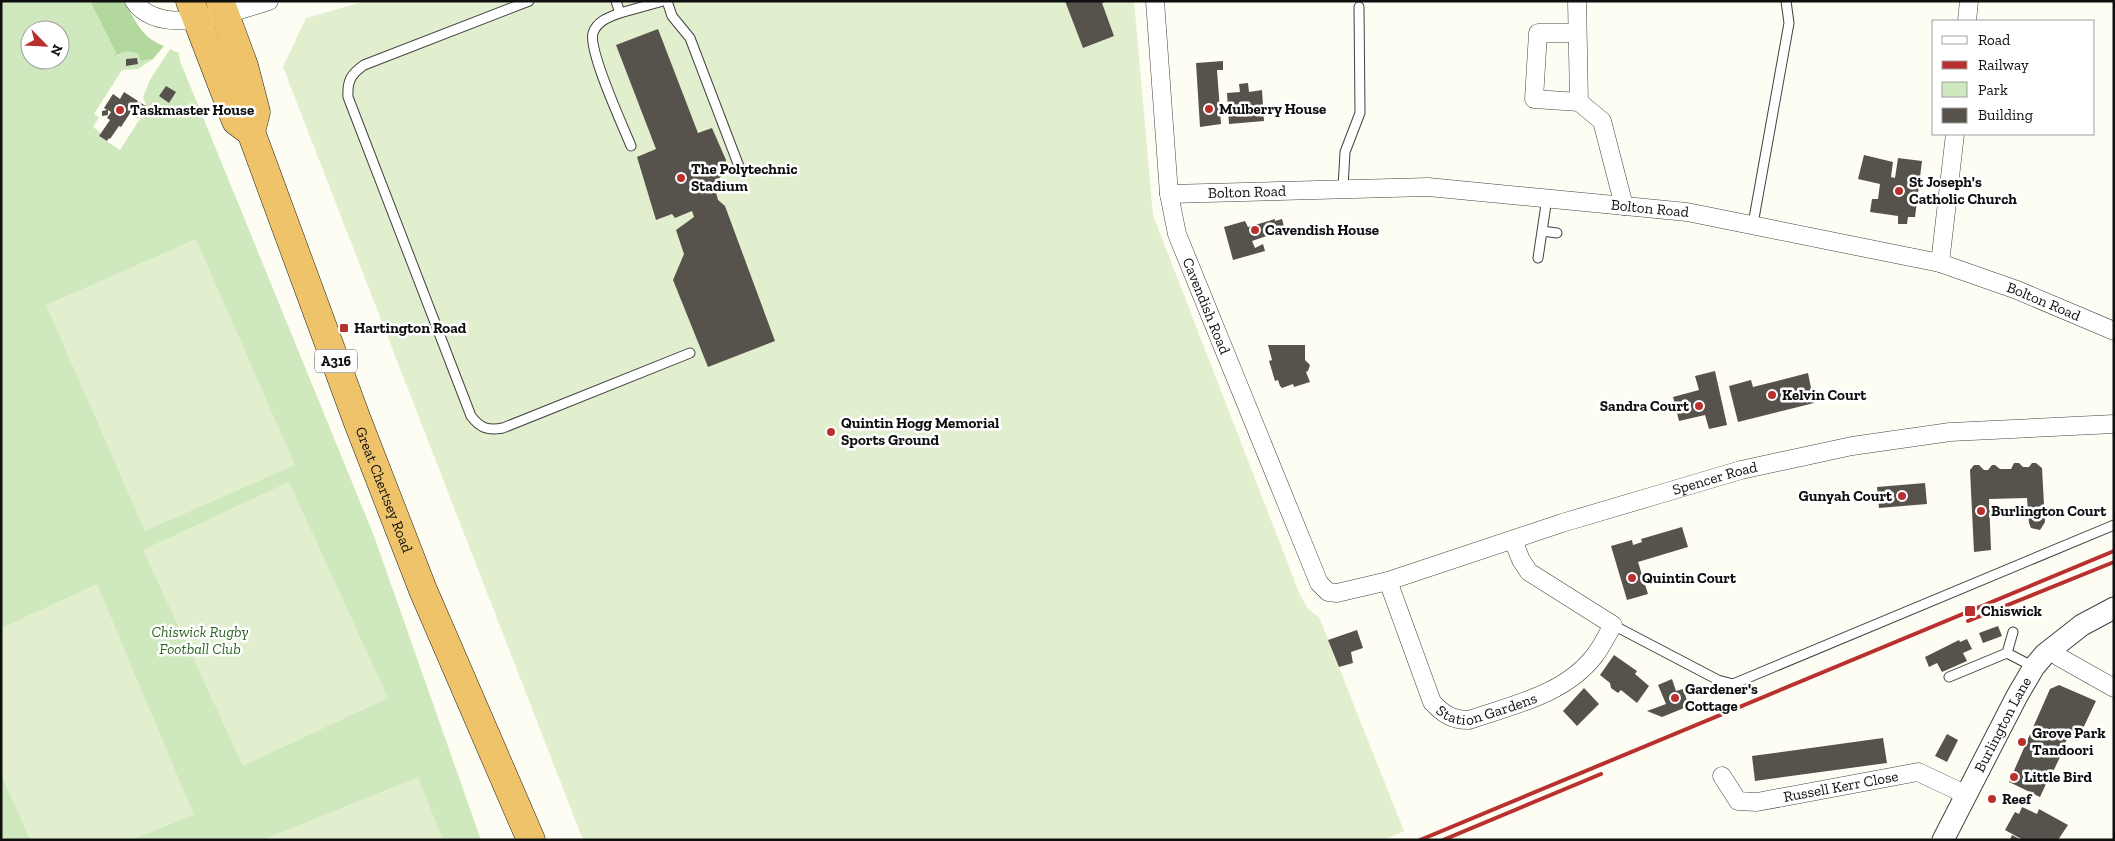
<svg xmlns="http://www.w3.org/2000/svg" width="2115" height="841" viewBox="0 0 2115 841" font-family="'Zilla Slab',serif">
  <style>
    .green { fill: #d0e8bd; fill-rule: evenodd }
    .forest { fill: #b3d89d }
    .pitch { fill: #e2efcf }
    .building { fill: #58524c }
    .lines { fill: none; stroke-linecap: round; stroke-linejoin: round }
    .service-casing { stroke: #424242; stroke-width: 11 }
    .minor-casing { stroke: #424242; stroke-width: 19 }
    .tertiary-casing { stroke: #424242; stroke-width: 23 }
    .trunk-casing { stroke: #202020; stroke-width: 29 }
    .service { stroke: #fff; stroke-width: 9 }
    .minor { stroke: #fff; stroke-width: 18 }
    .tertiary { stroke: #fff; stroke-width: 21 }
    .trunk { stroke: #eec36a; stroke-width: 28 }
    .rail { stroke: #b9312e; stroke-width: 4 }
    .poi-dot { fill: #b9312e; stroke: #fff; stroke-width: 2 }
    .labels { text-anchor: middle; stroke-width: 5; stroke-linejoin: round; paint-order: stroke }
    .shield { fill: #fff; stroke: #575757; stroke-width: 1 }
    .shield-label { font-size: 14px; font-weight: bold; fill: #0f0f0f }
    .poi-label { font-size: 15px; font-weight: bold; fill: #0f0f0f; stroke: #fff; text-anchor: start }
    .street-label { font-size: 15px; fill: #0f0f0f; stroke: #fff }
    .park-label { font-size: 15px; font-style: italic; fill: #2b6522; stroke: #fff }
  </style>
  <rect width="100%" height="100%" fill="#fefdf3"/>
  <path class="green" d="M1 1H90L116 53 114 57C123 52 128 50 138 54L142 61 153 59 138 69 122 70 94 114 99 117 93 127 101 133 99 136 120 150 147 108 143 97 150 80 170 49 179 53 180 61 374 536 481 840H1ZM30 30H60V60H30Z"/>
  <path class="forest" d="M90 1H125C135 21 142 38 164 46L153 59 141 61 138 54C128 50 123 52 113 57L116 53Z"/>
  <path class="pitch" d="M366 1H1134L1153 215 1300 595 1308 609 1319 617 1404 831 1383 840H583L283 67 306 18Z
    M196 239 295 465 145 531 46 305Z
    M289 482 388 698 243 766 143 550Z
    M97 584 194 815 131 840H30L1 774V628Z
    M418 777 443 840H270L269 837Z"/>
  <path class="building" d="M1065 1H1107L1102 3 1114 36 1083 48Z
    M658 29 698 133 712 128 726 160 725 172 714 184 718 200 725 206 775 341 708 367 673 280 684 254 676 230 694 217 692 211 675 218 672 214 656 220 637 157 656 149 616 45Z
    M137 58 138 64 126 66V59Z
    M1223 61V70H1217L1221 124 1200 127 1196 63Z
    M1248 83 1249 92 1262 90 1264 121 1229 124 1227 93 1240 92 1239 84Z
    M166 86 176 92 169 103 159 96Z
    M124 92 138 101 121 127 119 126 110 139 109 138 107 141 99 136 110 120 107 118 111 112 108 110V115L102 116V111L107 110 104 108 113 94 120 99Z
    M139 102 146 106 138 118 132 114Z
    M1864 155 1893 162 1891 177 1895 178 1898 158 1922 161 1915 217H1908L1907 224H1898V216L1870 212 1872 199H1878L1880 184 1858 179Z
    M1275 219V221L1282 219 1286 234 1280 236 1279 232 1252 241 1255 248 1263 244 1265 251 1233 260 1224 227 1245 221 1248 227Z
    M1268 345H1305V360L1310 365 1308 371 1306 372 1310 382 1294 387 1293 384 1282 388 1280 386 1278 380 1275 381 1269 361 1272 360Z
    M1715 371 1727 425 1709 429 1705 415 1679 421 1673 397 1699 390 1695 376Z
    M1808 373 1814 403 1738 422 1729 386 1751 380 1753 387Z
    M2014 463H2019L2023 467H2029L2032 463H2036L2042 468 2045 522 2040 530 2031 528 2029 523 2027 498 1989 499 1991 550 1974 552 1970 470 1974 465H1979L1984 470H1988L1992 465H1995L2000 469H2011Z
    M1925 483 1927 504 1879 508 1877 487Z
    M1682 527 1688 547 1638 562 1648 594 1627 600 1611 546 1632 540 1633 545 1642 542 1641 539Z
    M1998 626 2002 636 1983 643 1979 633Z
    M1357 630 1363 648 1351 652 1353 663 1339 667 1328 640Z
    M1967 639 1972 649 1963 653 1967 661 1942 672 1937 663 1929 667 1925 657 1959 640 1960 642Z
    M1614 655 1637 671 1635 674 1649 686 1637 703 1621 690 1618 693 1611 688 1610 683 1600 675Z
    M1672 679 1676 691 1683 689 1689 706 1662 717 1647 711 1666 704 1658 685Z
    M2059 685 2096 701 2077 741 2068 737 2061 752 2049 747 2047 751 2060 757 2051 776 2039 771 2035 779 2046 784 2040 797 2009 782 2050 689Z
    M1584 688 1599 704 1577 726 1563 711Z
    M1947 734 1958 740 1947 762 1935 756Z
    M1883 738 1887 763 1755 781 1752 756Z
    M2022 807 2037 814 2039 809 2068 825 2058 840H2023L2005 830 2015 812 2019 814Z
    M2012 835 2021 840H2010Z"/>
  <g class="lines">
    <g class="service-casing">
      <path id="service" d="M529 1 364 65C351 74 347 81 348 97L471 416C480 428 488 431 503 428L690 353
        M616 1 620 13 663 1
        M667 1 672 16 690 38 740 169
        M620 13C609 17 597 21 593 33 588 51 623 126 631 146
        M1343 188 1345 152 1360 113 1359 7
        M1753 224 1789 23 1786 1
        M1542 231 1557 233
        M1538 258 1547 198
        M1613 625 1718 680 1733 684 2114 525
        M2007 653 2013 632
        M1949 677 2007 653 2034 667"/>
    </g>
    <g class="minor-casing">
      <g id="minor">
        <path d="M134 1C160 39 233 12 269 1"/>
        <path id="s1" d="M1155 1 1169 194 1177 234 1319 583 1328 592 1337 593 1388 581 1562 523 1660 494 1741 470 1852 446 1950 432 2114 424"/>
        <path d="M1577 1 1579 102 1602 121 1624 206"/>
        <path d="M1967 21 1969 1"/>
        <path d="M1577 33H1538L1534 99 1579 102"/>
        <path id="s2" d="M1169 194 1428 187 1687 212 1940 263 2017 290 2114 331"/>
        <path d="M1940 263 1955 134"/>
        <path id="s3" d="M1388 581 1432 702C1443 714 1452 720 1469 720 1513 705 1566 694 1595 655 1602 646 1607 635 1613 625L1529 572 1521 560 1513 540"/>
        <path d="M2050 650 2059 657 2114 688"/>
        <path id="s4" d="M1722 776 1738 801 1757 802 1918 772 1967 795"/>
      </g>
    </g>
    <g class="tertiary-casing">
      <g id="tertiary">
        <path id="s5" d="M1943 840 2017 696 2034 667 2045 654 2082 625 2114 608"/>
      </g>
    </g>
    <g class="trunk-casing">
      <g id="trunk">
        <path d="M190 1 236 121 251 132"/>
        <path id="s6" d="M220 1 244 66 256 112 251 132 357 420 423 590 531 840"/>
      </g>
    </g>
    <use href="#service" class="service"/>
    <use href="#minor" class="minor"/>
    <use href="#tertiary" class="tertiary"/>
    <use href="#trunk" class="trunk"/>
    <path class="rail" d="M1968 621 2114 562
      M1420 840 2114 551
      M1443 840 1601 774"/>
  </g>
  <g class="poi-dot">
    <circle cx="1209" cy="109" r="5"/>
    <circle cx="120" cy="110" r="5"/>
    <circle cx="681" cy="178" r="5"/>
    <circle cx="1899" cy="191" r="5"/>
    <circle cx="1255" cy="230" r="5"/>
    <rect x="339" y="323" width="10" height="10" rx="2.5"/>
    <circle cx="1772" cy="395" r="5"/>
    <circle cx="1699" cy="406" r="5"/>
    <circle cx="831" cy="432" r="5"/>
    <circle cx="1902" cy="496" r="5"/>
    <circle cx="1981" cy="511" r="5"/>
    <circle cx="1632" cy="578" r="5"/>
    <rect x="1964" y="605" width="12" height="12" rx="2.5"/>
    <circle cx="1675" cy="698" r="5"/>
    <circle cx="2022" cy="742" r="5"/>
    <circle cx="2014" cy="777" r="5"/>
    <circle cx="1992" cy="799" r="5"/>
  </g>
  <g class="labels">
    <rect class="shield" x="315" y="349.5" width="42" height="23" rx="4"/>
    <g class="shield-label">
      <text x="336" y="366">A316</text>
    </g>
    <g class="poi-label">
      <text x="1219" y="114">Mulberry House</text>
      <text x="130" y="115">Taskmaster House</text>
      <text x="691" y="174">The Polytechnic<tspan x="691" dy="17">Stadium</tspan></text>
      <text x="1909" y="187">St Joseph's<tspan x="1909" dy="17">Catholic Church</tspan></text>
      <text x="1265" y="235">Cavendish House</text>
      <text x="354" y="333">Hartington Road</text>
      <text x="1782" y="400">Kelvin Court</text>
      <text x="1689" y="411" text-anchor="end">Sandra Court</text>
      <text x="841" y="428">Quintin Hogg Memorial<tspan x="841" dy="17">Sports Ground</tspan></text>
      <text x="1892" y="501" text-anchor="end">Gunyah Court</text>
      <text x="1991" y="516">Burlington Court</text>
      <text x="1642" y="583">Quintin Court</text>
      <text x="1981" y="616">Chiswick</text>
      <text x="1685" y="694">Gardener's<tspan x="1685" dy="17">Cottage</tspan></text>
      <text x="2032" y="738">Grove Park<tspan x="2032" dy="17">Tandoori</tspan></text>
      <text x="2024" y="782">Little Bird</text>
      <text x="2002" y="804">Reef</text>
    </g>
    <g class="street-label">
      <text dy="5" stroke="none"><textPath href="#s2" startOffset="78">Bolton Road</textPath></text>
      <text dy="5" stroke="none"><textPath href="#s2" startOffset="482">Bolton Road</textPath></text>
      <text dy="5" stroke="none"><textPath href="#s2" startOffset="888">Bolton Road</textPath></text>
      <text dy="5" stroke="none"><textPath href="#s1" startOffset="312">Cavendish Road</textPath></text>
      <text dy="5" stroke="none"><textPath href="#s1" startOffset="1028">Spencer Road</textPath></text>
      <text dy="5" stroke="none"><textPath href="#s6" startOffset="519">Great Chertsey Road</textPath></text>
      <text dy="5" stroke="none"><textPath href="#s3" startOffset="190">Station Gardens</textPath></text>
      <text dy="5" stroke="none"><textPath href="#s5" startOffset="130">Burlington Lane</textPath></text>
      <text dy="5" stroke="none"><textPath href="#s4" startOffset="134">Russell Kerr Close</textPath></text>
    </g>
    <g class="park-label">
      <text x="200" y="637">Chiswick Rugby<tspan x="200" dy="17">Football Club</tspan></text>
    </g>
  </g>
  <rect width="2115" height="841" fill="none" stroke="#0f0f0f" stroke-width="5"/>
  <rect x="1932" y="20" width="162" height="115" fill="#ffffff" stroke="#9f9f9f"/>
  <rect x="1942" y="36" width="25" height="8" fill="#ffffff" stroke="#9f9f9f"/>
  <text x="1978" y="45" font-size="15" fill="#0f0f0f">Road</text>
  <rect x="1942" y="61" width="25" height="8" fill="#b9312e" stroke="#9f9f9f"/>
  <text x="1978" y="70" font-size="15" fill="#0f0f0f">Railway</text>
  <rect x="1942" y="82" width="25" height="15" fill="#d0e8bd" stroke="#9f9f9f"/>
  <text x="1978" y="95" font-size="15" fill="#0f0f0f">Park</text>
  <rect x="1942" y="108" width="25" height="15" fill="#58524c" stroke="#9f9f9f"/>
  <text x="1978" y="120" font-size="15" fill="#0f0f0f">Building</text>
  <g transform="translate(45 45) rotate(114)"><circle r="24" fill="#ffffff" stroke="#9f9f9f"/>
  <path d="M0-4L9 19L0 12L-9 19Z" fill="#b9312e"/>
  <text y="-8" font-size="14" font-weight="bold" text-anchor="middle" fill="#0f0f0f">N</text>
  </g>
</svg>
